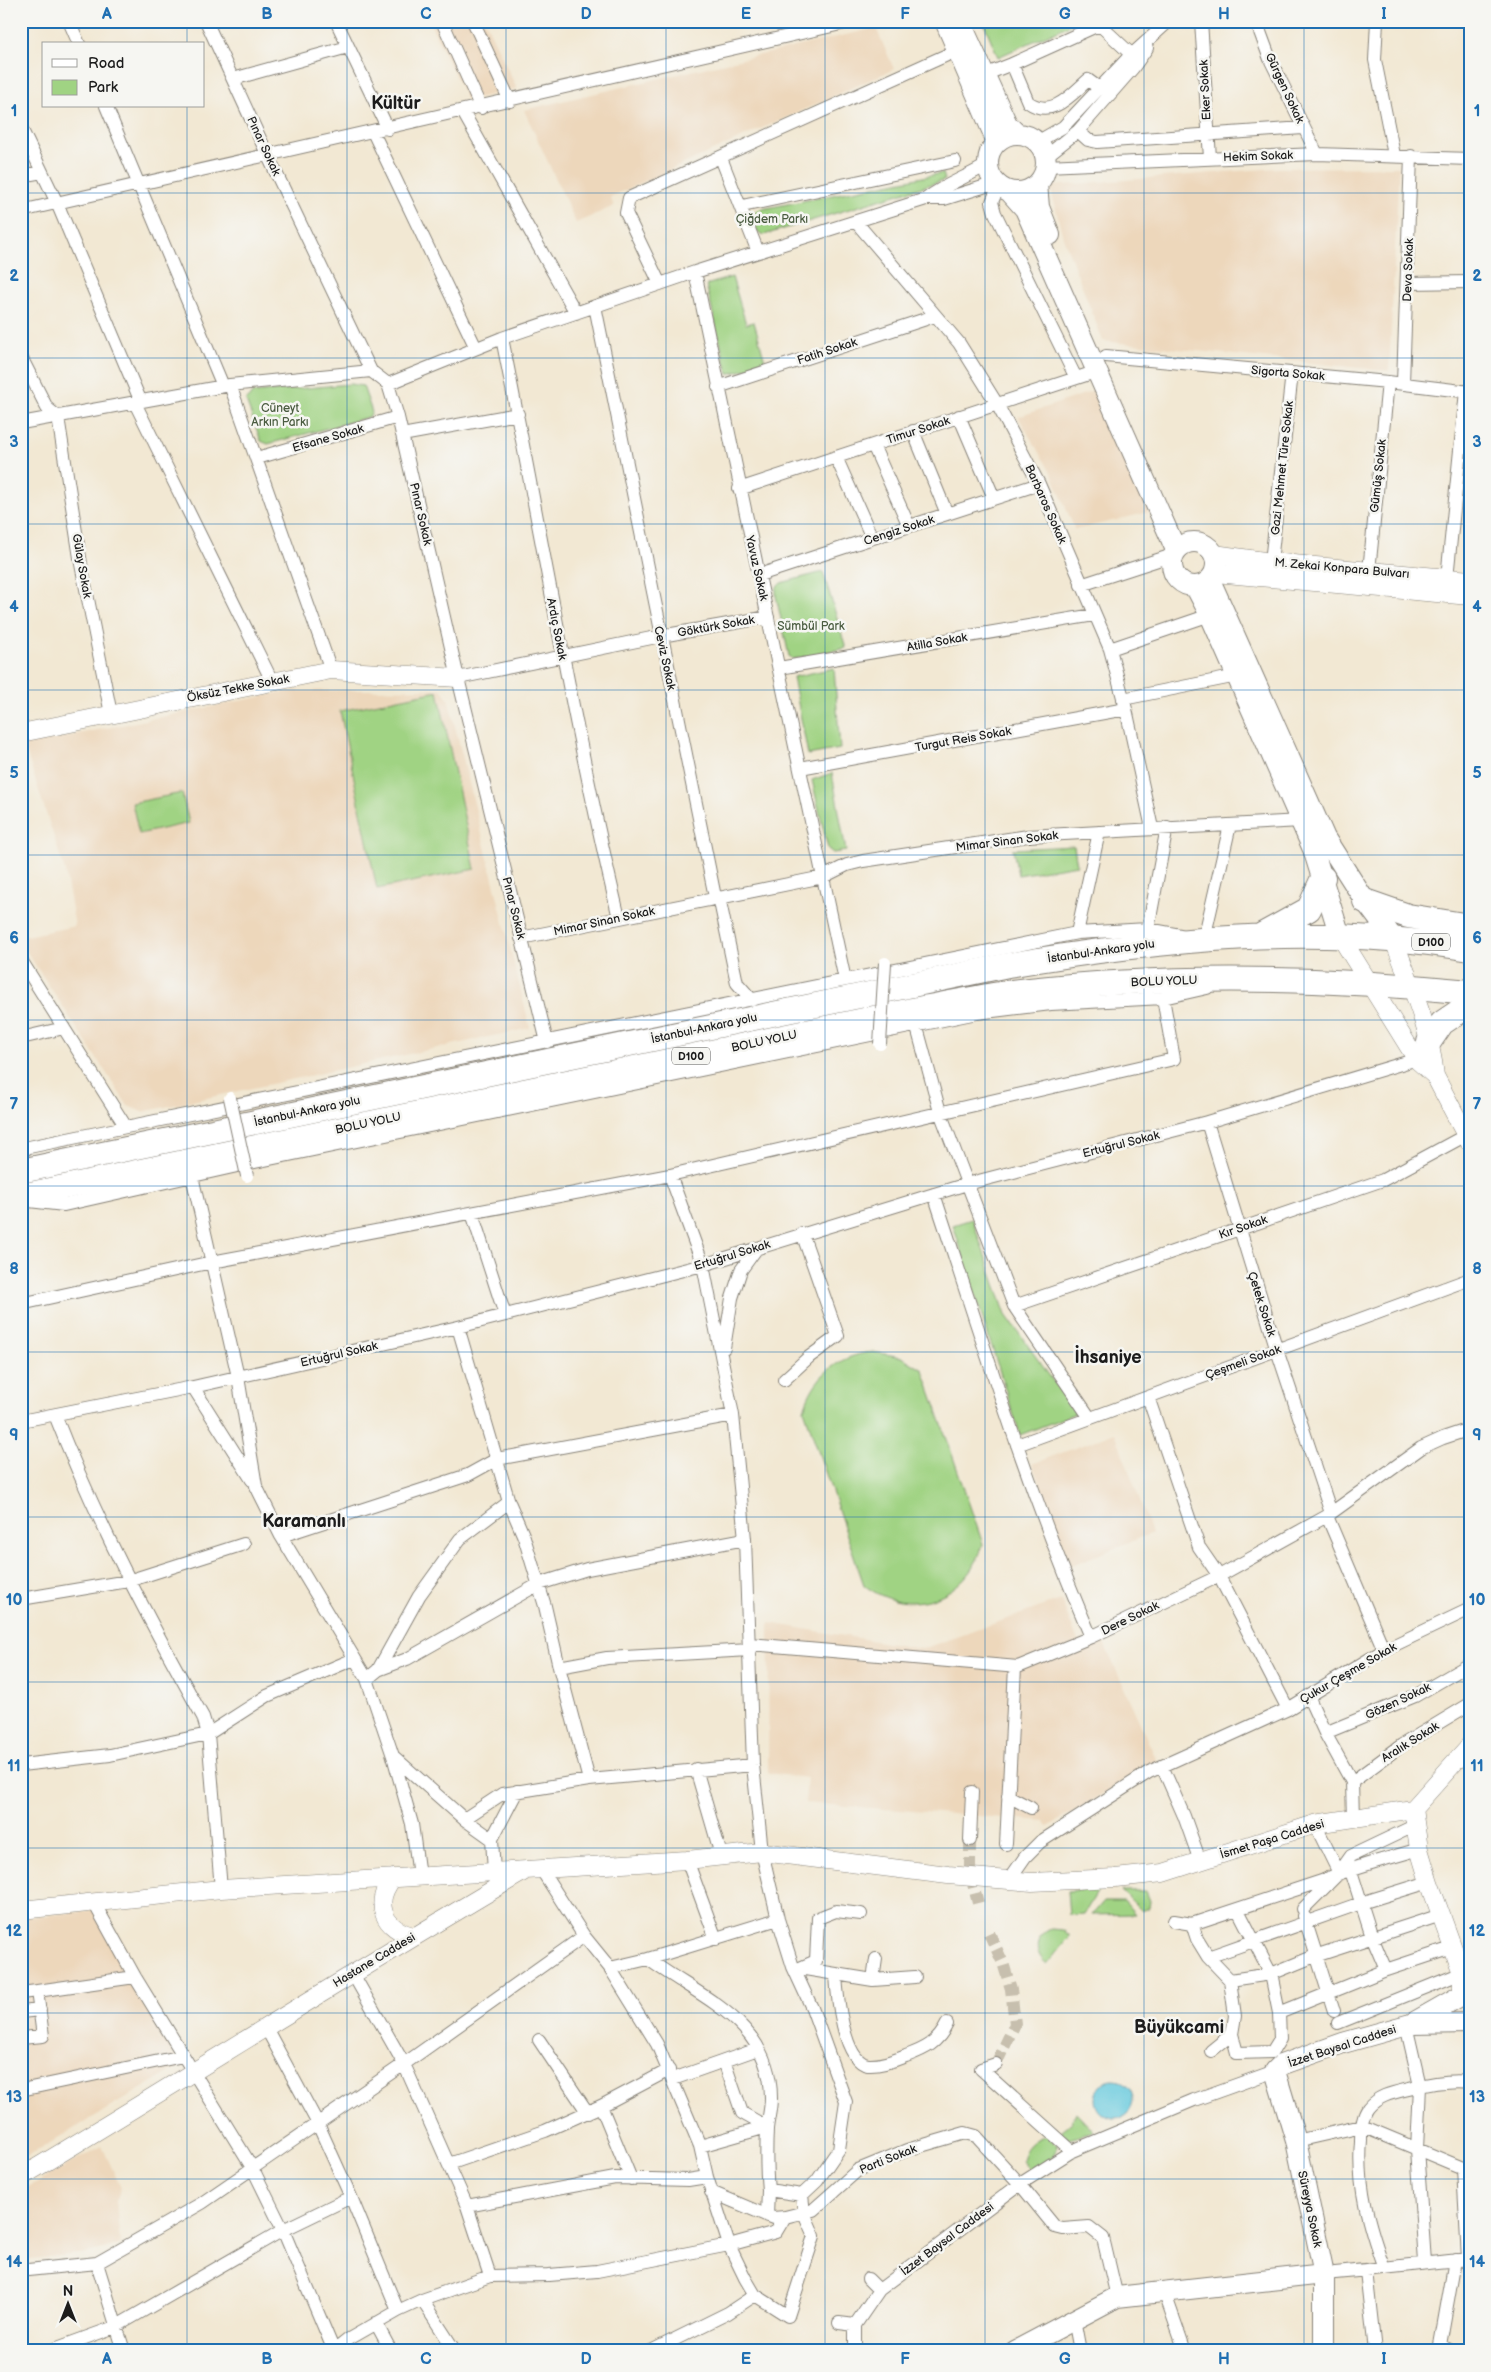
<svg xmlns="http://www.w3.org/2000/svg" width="1491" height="2372" viewBox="0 0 1491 2372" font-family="'Balsamiq Sans',sans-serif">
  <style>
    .built { fill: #edd7bb }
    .green { fill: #a0d383; stroke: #5e7850 }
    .water { fill: #61c8dd; stroke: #3e727c }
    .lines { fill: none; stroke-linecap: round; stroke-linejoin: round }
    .street-tunnel { stroke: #c7bfae; stroke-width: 12; stroke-dasharray: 12 6; stroke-linecap: butt }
    .street-casing { stroke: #878278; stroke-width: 14 }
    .secondary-casing { stroke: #878278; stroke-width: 19 }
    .primary-casing { stroke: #878278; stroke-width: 22 }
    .highway-casing { stroke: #878278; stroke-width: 26 }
    .street { stroke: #fff; stroke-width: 12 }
    .secondary { stroke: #fff; stroke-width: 18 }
    .primary { stroke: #fff; stroke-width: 20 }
    .highway { stroke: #fff; stroke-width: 24 }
    .street-bridge-casing { stroke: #878278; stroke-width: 14; stroke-linecap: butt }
    .street-bridge { stroke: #fff; stroke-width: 12 }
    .grid { fill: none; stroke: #1f6fb2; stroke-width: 1; stroke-opacity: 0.55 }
    .labels { text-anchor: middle; stroke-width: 5; stroke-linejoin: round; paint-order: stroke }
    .shield { fill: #f6f6f2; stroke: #5d5d5c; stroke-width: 1 }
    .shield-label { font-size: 11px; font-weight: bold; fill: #1c1c1c }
    .street-label { font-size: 12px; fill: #1c1c1c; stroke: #f6f6f2 }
    .park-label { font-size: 12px; fill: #4a5c40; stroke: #f6f6f2 }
    .district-label { font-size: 18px; font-weight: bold; fill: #1c1c1c; stroke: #f6f6f2 }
    .neatline { fill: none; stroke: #1f6fb2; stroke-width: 2 }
    .grid-label { font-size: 16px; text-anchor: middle; font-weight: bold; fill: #1f6fb2 }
  </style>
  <rect width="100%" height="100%" fill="#f6f6f2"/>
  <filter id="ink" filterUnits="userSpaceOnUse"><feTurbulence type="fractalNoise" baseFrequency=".02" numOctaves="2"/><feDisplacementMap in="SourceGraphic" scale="10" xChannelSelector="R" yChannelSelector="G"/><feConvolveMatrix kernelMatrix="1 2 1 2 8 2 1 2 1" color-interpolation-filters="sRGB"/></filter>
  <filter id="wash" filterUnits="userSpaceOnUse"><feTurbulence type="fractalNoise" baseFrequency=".0096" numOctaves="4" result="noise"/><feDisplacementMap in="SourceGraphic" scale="20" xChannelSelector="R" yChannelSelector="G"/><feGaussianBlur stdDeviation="1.12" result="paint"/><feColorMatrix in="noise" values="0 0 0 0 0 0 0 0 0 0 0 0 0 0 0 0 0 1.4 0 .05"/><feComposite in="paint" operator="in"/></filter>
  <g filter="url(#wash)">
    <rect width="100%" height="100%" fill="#f2e8d3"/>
    <path class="built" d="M429 21H485L517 89 467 100Z
      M876 28 894 69 610 197 614 206 576 223 524 110Z
      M1399 167 1389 371 1103 341 1063 237 1050 186 1277 168Z
      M1096 390 1149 512 1075 530 1052 474 1018 417Z
      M441 689 448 698 530 1028 142 1112 128 1106 21 943V937L75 926 65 871 24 745 289 691Z
      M1115 1433 1152 1533 1070 1566 1032 1464Z
      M1061 1600 1082 1650 1103 1641 1157 1761 1048 1827 1045 1821 805 1803 807 1778 768 1773 769 1623 922 1649Z
      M96 1910 180 2066 21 2160V1918Z
      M102 2146 121 2188 116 2201 120 2245 87 2253 21 2260V2191Z"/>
    <path class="green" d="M983 21H1079L998 57Z
      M943 173 945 180 764 235 757 231 753 216 757 210Z
      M732 277 746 324 754 322 766 364 728 374 706 285Z
      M350 384 363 386 372 412 369 417 268 444 261 441 246 401 252 393Z
      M823 572 846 648 793 659 789 656 776 596V588L781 583Z
      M834 668 840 749 808 755 793 677Z
      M438 691 475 869 377 889 340 711Z
      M832 773 846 851 833 853 828 849 812 780Z
      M182 793 189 823 139 834 132 803Z
      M1074 846 1077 865 1018 875 1013 849Z
      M972 1219 1006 1315 1076 1413 1020 1435 953 1225Z
      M873 1352 902 1357 923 1370 983 1544C968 1598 909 1620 864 1585L804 1410C813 1377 838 1355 873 1352Z
      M1099 1889 1084 1914 1069 1915 1067 1891Z
      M1122 1891H1146L1150 1901 1149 1908 1142 1911Z
      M1104 1901H1124L1135 1914 1092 1915Z
      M1051 1929 1063 1930 1070 1936 1047 1964C1033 1953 1034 1936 1051 1929Z
      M1076 2113 1094 2132 1068 2139 1061 2131 1072 2122Z
      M1048 2135 1058 2146 1050 2162 1037 2171 1028 2168 1022 2161C1024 2147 1034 2138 1048 2135Z"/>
    <path class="water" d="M1095 2099a19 19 0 1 1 38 0a19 19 0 1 1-38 0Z"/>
  </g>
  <g filter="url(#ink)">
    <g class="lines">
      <path class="street-tunnel" d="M970 1840V1872L978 1903
        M989 1933 1003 1963 1011 1989 1015 2024 996 2064"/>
      <g class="street-casing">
        <path id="street" d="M69 21 79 44
          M206 21 268 156 371 371 388 384 398 417 458 678 547 1042
          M336 21 388 129
          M442 21 481 108
          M473 21 510 101
          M1201 21 1210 158
          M1256 21 1270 59 1317 154
          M1377 21 1375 60 1394 155
          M1012 64 1094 27H1102L1132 55
          M984 75 1012 64 1028 102C1052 119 1071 95 1088 80L1099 88
          M233 79 348 47
          M106 106 223 386
          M463 112 576 313
          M21 128 57 203 141 402
          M1078 131 1088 140 1097 142 1303 128
          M373 132 476 348
          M1037 142 1063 127 1126 60 1169 21
          M1045 157 1078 131 1133 68 1147 48
          M721 158 758 252
          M1046 166 1317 154 1470 159
          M21 176 42 172
          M999 185 992 202 995 213 1076 378
          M926 199C945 184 968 177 988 164
          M742 206 955 161
          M21 211 854 21
          M856 222 959 343 997 404 1039 484 1110 649 1126 709 1152 828
          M695 272C743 509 795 744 845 980
          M1408 283 1470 282
          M660 284 626 213 629 198 958 50
          M595 306 715 897
          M502 338C541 531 573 726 619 918
          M1106 356 1388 382 1470 392
          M21 357 47 408 58 417 81 564 111 714
          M1403 383 1411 156
          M388 384 502 338 695 272 926 199H944L996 183
          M230 385 331 670
          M718 387 935 316
          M135 403 272 681
          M959 416 994 498
          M21 423 230 385 371 371
          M913 431 947 514
          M402 435 518 414
          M873 445 909 526
          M836 457 872 538
          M257 458 398 417
          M739 489 1098 371
          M1271 562 1292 373
          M1369 571 1388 382
          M759 575 1039 484
          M1447 578 1466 391
          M1081 585 1173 555
          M1110 649 1210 615
          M779 668 1094 615
          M458 678 661 636 768 617
          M1123 699 1237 676
          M800 768 1126 709
          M719 897 737 983 752 1000
          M1148 929 1167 827
          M1077 933 1099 832
          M521 938 823 877 847 865 863 861 1028 836 1301 821
          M1200 938 1204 939 1230 825
          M21 960 126 1127
          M916 1024 940 1112 1014 1306 1090 1418
          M21 1038 64 1028
          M1207 1122 1277 1350 1331 1513
          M21 1152 29 1147 126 1127 1077 933 1148 929 1180 935
          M192 1176 238 1377 256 1486 281 1536 367 1679 393 1756 464 1819 492 1839 494 1872
          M934 1194C983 1343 1029 1493 1091 1637
          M29 1201 64 1205 255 1162 977 1013 1051 1004 1163 998 1207 988
          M472 1213 505 1315
          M21 1304 212 1262 670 1175 1174 1059 1163 998
          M1014 1306 1383 1180 1470 1133
          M458 1327 509 1502 524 1537 545 1606 559 1667 589 1780
          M724 1348 732 1298 741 1270 757 1248
          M784 1380 809 1357 838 1336 802 1233
          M193 1387 252 1480
          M1148 1397 1199 1547 1219 1576 1288 1709
          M55 1415C96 1520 148 1619 203 1717L208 1734 221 1889
          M21 1421 193 1387 458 1327 703 1265 967 1184 1207 1122 1424 1057
          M1017 1445 1470 1279
          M1327 1516 1384 1650
          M281 1536 468 1475 497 1459 733 1415
          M21 1599 128 1581 244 1544
          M750 1644 1018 1667 1091 1637 1219 1576 1327 1516 1421 1448 1443 1438 1470 1429
          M559 1667 607 1658 750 1650
          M378 1670 419 1596 460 1539 509 1502
          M367 1679 378 1670 407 1659 539 1584 587 1569 745 1539
          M1308 1696 1325 1733 1352 1782 1353 1819
          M1325 1733 1415 1696 1470 1664
          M393 1756 412 1824 419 1876
          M21 1765 110 1755 208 1734 267 1696 354 1659
          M1162 1766 1184 1816 1200 1861
          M696 1769 721 1855
          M1352 1782 1402 1745 1470 1704
          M1008 1796 1031 1808
          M464 1819 502 1794 589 1780 753 1765
          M1315 1824 1339 1873
          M492 1839 517 1791
          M970 1840 972 1792
          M1006 1844 1015 1667
          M687 1860 716 1939
          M541 1869 584 1936 610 1968 657 2044 700 2146 707 2177 729 2245 745 2278 755 2295 788 2316 814 2236 804 2213 802 2195
          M1351 1871 1372 1937 1386 1970
          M1009 1880 1025 1857 1040 1842 1149 1772 1288 1709 1384 1650 1470 1609
          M93 1901 135 1977 253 2169 283 2230 334 2351
          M1303 1909 1339 1873 1351 1856 1416 1825
          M1238 1910 1271 1974 1279 2013
          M1304 1916 1334 2011
          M1174 1921 1192 1924 1197 1939 1208 1957 1230 1980 1235 2016 1232 2034 1211 2051
          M1192 1924 1322 1881C1350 1867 1388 1859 1419 1849
          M1208 1957 1361 1903 1429 1882
          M648 1959 778 1919
          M610 1968 648 1959C700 1998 771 2021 771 2098 771 2109 768 2119 767 2129 766 2150 766 2170 768 2190L802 2195 817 2181 839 2149 846 2102 812 2008 793 1967 778 1919 762 1852 753 1765 745 1539 733 1415 703 1265 670 1175
          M799 1968 873 1980 915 1977
          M800 1968 816 1961 818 1918 836 1911 861 1914
          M353 1974 404 2064 467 2206 490 2276
          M836 1974C837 1994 843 2061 868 2065 879 2066 896 2060 906 2056 925 2049 938 2043 947 2024
          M873 1980 876 1959
          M1230 1980 1271 1974 1315 1956 1441 1915
          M21 1993 37 1991
          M21 2012 40 2010
          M1338 2023 1462 1973
          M1406 2025 1420 2086 1417 2149 1425 2262
          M265 2026 317 2122 351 2197 398 2311
          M1232 2034 1237 2053 1272 2052 1280 2039 1279 2013 1386 1970 1452 1948
          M21 2038 43 2036 37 1991 135 1977
          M539 2040 588 2113
          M724 2061 742 2113 767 2127
          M996 2064 981 2069 1072 2151
          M673 2079 758 2049
          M21 2090 183 2056
          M601 2106 631 2179
          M1296 2141 1362 2126 1470 2171
          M700 2146 767 2127
          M449 2164 545 2131 601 2106 669 2070
          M1463 2168 1468 2259
          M711 2192 773 2218 785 2217 813 2210 858 2170 907 2150 965 2133 976 2136 1020 2184 1055 2227 1063 2229 1089 2227 1103 2238 1117 2297
          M467 2206 615 2178 688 2180 707 2177
          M767 2216 768 2190
          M97 2263 124 2351
          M1384 2268C1369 2226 1357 2186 1361 2141 1361 2131 1362 2116 1368 2108 1379 2094 1397 2092 1413 2088 1431 2083 1451 2080 1470 2082
          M28 2270 97 2263 202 2203 404 2064 584 1936
          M1366 2271 1375 2351
          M1324 2274C1373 2270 1421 2263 1470 2259
          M868 2279 879 2290
          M1164 2291 1185 2351
          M422 2300 455 2351
          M1074 2319 1080 2351
          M376 2323 391 2351
          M839 2323 855 2325
          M49 2351 115 2327 283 2230 351 2197
          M334 2351 349 2339 398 2311 422 2300 490 2276 549 2275 597 2271 729 2245 776 2232 785 2217
          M651 2351 728 2313 755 2295
          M855 2351V2325L879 2290 1020 2184 1072 2151 1194 2100 1275 2071
          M1451 2351 1440 2345 1455 2260"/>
      </g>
      <g class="secondary-casing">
        <path id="secondary" d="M1214 554 1271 562 1470 580
          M1215 573 1470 596
          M21 733 331 670 458 678
          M1340 936 1417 1060 1435 1076 1470 1143
          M1393 938C1410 983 1430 1028 1435 1076
          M1413 1809 1419 1849 1429 1882 1462 1973V1995
          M1413 1809 1470 1745
          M393 1878C372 1903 384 1930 414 1936
          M21 1910 221 1889 687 1860 762 1852 948 1875 1032 1882 1115 1878 1163 1873 1315 1824 1413 1809
          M21 2177C189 2076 354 1971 523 1872"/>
      </g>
      <g class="primary-casing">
        <path id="primary" d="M945 21 997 142
          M965 32 1007 124 1017 134
          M988 163a29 29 0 1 1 58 0a29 29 0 1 1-58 0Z
          M1037 184 1039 207 1050 235
          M1009 191 1025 209 1176 550
          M1172 564a22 22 0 1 1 44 0a22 22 0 1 1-44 0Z
          M1210 580 1325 838 1365 901 1393 938
          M1195 586 1210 615 1313 849 1340 936
          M1411 2024 1470 2023
          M1015 2351 1117 2297 1324 2274
          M1324 2351V2274L1296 2141 1275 2071 1281 2065 1343 2043 1411 2024 1462 1995"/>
      </g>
      <g class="highway-casing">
        <path id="highway" d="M1365 901 1408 916 1470 926
          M1262 935 1309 909 1323 878
          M1429 1042 1442 1023 1470 1004
          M21 1171 1008 965C1160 939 1317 923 1470 949
          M21 1196 912 1010C948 1004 984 996 1020 991 1169 974 1321 977 1470 992"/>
      </g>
      <use href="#street" class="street"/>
      <use href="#secondary" class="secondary"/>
      <use href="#primary" class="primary"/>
      <use href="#highway" class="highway"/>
      <g class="street-bridge-casing">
        <path id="street-bridge" d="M880 1044 885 963
          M230 1098 247 1176"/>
      </g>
      <use href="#street-bridge" class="street-bridge"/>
    </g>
  </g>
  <path class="grid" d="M187 21V44M347 21V2351M506 21V2351M666 21V2351M825 21V2351M985 21V2351M1144 21V2351M1304 21V2351M187 106V2351M21 193H1470M21 358H1470M21 524H1470M21 690H1470M21 855H1470M21 1020H1470M21 1186H1470M21 1352H1470M21 1517H1470M21 1682H1470M21 1848H1470M21 2013H1470M21 2179H1470"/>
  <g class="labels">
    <g class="shield">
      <rect x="1412" y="933.5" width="38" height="17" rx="4"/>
      <rect x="672" y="1047.5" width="38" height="17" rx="4"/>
    </g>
    <g class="shield-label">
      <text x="1431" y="946">D100</text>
      <text x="691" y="1060">D100</text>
    </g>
    <g class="street-label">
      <text transform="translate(1285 88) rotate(65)" y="4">Gürgen Sokak</text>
      <text transform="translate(1205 90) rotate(-93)" y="4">Eker Sokak</text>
      <text transform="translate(264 146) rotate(65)" y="4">Pınar Sokak</text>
      <text transform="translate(1258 156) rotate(-2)" y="4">Hekim Sokak</text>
      <text transform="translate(1408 270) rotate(-88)" y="4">Deva Sokak</text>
      <text transform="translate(827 351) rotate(-18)" y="4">Fatih Sokak</text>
      <text transform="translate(1288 373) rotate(5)" y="4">Sigorta Sokak</text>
      <text transform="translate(918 430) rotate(-18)" y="4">Timur Sokak</text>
      <text transform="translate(328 438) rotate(-16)" y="4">Efsane Sokak</text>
      <text transform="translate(1282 468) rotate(-84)" y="4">Gazi Mehmet Türe Sokak</text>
      <text transform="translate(1378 476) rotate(-84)" y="4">Gümüş Sokak</text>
      <text transform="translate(1046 504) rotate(66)" y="4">Barbaros Sokak</text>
      <text transform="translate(421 514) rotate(77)" y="4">Pınar Sokak</text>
      <text transform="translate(899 530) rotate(-18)" y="4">Cengiz Sokak</text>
      <text transform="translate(82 566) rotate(80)" y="4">Gülay Sokak</text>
      <text transform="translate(757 568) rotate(77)" y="4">Yavuz Sokak</text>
      <text transform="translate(1342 568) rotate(5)" y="4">M. Zekai Konpara Bulvarı</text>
      <text transform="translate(716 626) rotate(-10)" y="4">Göktürk Sokak</text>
      <text transform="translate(557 629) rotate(79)" y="4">Ardıç Sokak</text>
      <text transform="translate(937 642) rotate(-10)" y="4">Atilla Sokak</text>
      <text transform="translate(665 658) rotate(78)" y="4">Ceviz Sokak</text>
      <text transform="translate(238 688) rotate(-11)" y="4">Öksüz Tekke Sokak</text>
      <text transform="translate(963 739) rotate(-10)" y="4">Turgut Reis Sokak</text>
      <text transform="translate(1007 841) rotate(-7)" y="4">Mimar Sinan Sokak</text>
      <text transform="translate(514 908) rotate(76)" y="4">Pınar Sokak</text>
      <text transform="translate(604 921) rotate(-12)" y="4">Mimar Sinan Sokak</text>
      <text transform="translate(1101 951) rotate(-8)" y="4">İstanbul-Ankara yolu</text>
      <text transform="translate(1164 981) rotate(-2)" y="4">BOLU YOLU</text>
      <text transform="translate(704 1028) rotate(-12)" y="4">İstanbul-Ankara yolu</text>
      <text transform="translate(764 1041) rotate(-12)" y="4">BOLU YOLU</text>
      <text transform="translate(307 1111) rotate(-12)" y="4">İstanbul-Ankara yolu</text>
      <text transform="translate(368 1123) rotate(-12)" y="4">BOLU YOLU</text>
      <text transform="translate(1121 1144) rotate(-14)" y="4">Ertuğrul Sokak</text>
      <text transform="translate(1243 1227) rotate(-19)" y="4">Kır Sokak</text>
      <text transform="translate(732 1255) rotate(-17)" y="4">Ertuğrul Sokak</text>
      <text transform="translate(1262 1304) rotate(72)" y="4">Çetek Sokak</text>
      <text transform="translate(339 1354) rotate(-13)" y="4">Ertuğrul Sokak</text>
      <text transform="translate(1243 1362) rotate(-20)" y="4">Çeşmeli Sokak</text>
      <text transform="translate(1130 1618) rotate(-26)" y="4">Dere Sokak</text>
      <text transform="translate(1348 1673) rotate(-30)" y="4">Çukur Çeşme Sokak</text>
      <text transform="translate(1398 1701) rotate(-25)" y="4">Gözen Sokak</text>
      <text transform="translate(1410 1742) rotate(-32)" y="4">Aralık Sokak</text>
      <text transform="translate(1272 1839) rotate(-17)" y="4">İsmet Paşa Caddesi</text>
      <text transform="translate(374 1960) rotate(-31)" y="4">Hastane Caddesi</text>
      <text transform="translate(1342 2046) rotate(-18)" y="4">İzzet Baysal Caddesi</text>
      <text transform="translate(888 2159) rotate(-22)" y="4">Parti Sokak</text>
      <text transform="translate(1310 2209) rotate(78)" y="4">Süreyya Sokak</text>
      <text transform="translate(947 2239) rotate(-37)" y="4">İzzet Baysal Caddesi</text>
    </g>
    <g class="park-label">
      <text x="772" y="223">Çiğdem Parkı</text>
      <text x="280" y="412">Cüneyt<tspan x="280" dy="14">Arkın Parkı</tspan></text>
      <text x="811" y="630">Sümbül Park</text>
    </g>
    <g class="district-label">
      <text x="396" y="109">Kültür</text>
      <text x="1108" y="1363">İhsaniye</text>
      <text x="304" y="1527">Karamanlı</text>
      <text x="1179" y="2033">Büyükcami</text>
    </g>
  </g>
  <rect width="1491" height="2372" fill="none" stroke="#f6f6f2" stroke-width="55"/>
  <rect x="42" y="42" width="162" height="65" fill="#f6f6f2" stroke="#9f9f9c"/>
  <rect x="52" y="59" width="25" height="8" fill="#ffffff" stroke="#9f9f9c"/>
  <text x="88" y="68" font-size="15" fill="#1c1c1c">Road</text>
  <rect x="52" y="80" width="25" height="15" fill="#a0d383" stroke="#9f9f9c"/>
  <text x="88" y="92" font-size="15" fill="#1c1c1c">Park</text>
  <g transform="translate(68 2304)" stroke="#f6f6f2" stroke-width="4" paint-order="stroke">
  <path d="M0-4L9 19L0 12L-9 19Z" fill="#1c1c1c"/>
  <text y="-8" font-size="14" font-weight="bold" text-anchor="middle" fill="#1c1c1c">N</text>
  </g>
  <rect x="28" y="28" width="1436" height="2316" class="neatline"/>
  <g class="grid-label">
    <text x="107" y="19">A</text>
    <text x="267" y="19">B</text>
    <text x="426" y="19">C</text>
    <text x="586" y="19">D</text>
    <text x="746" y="19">E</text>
    <text x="905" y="19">F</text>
    <text x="1065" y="19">G</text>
    <text x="1224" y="19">H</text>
    <text x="1384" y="19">I</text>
    <text x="14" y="116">1</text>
    <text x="1477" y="116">1</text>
    <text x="14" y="281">2</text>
    <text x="1477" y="281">2</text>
    <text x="14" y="447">3</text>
    <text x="1477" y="447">3</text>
    <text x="14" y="612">4</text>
    <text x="1477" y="612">4</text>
    <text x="14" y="778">5</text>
    <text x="1477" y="778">5</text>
    <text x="14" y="943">6</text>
    <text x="1477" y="943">6</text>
    <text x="14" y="1109">7</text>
    <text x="1477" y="1109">7</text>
    <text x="14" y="1274">8</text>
    <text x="1477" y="1274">8</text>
    <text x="14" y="1440">9</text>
    <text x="1477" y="1440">9</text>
    <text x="14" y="1605">10</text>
    <text x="1477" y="1605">10</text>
    <text x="14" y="1771">11</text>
    <text x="1477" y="1771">11</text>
    <text x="14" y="1936">12</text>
    <text x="1477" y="1936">12</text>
    <text x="14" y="2102">13</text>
    <text x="1477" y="2102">13</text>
    <text x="14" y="2267">14</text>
    <text x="1477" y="2267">14</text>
    <text x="107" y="2364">A</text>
    <text x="267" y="2364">B</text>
    <text x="426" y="2364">C</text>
    <text x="586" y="2364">D</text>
    <text x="746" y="2364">E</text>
    <text x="905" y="2364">F</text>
    <text x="1065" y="2364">G</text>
    <text x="1224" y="2364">H</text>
    <text x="1384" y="2364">I</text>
  </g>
</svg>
